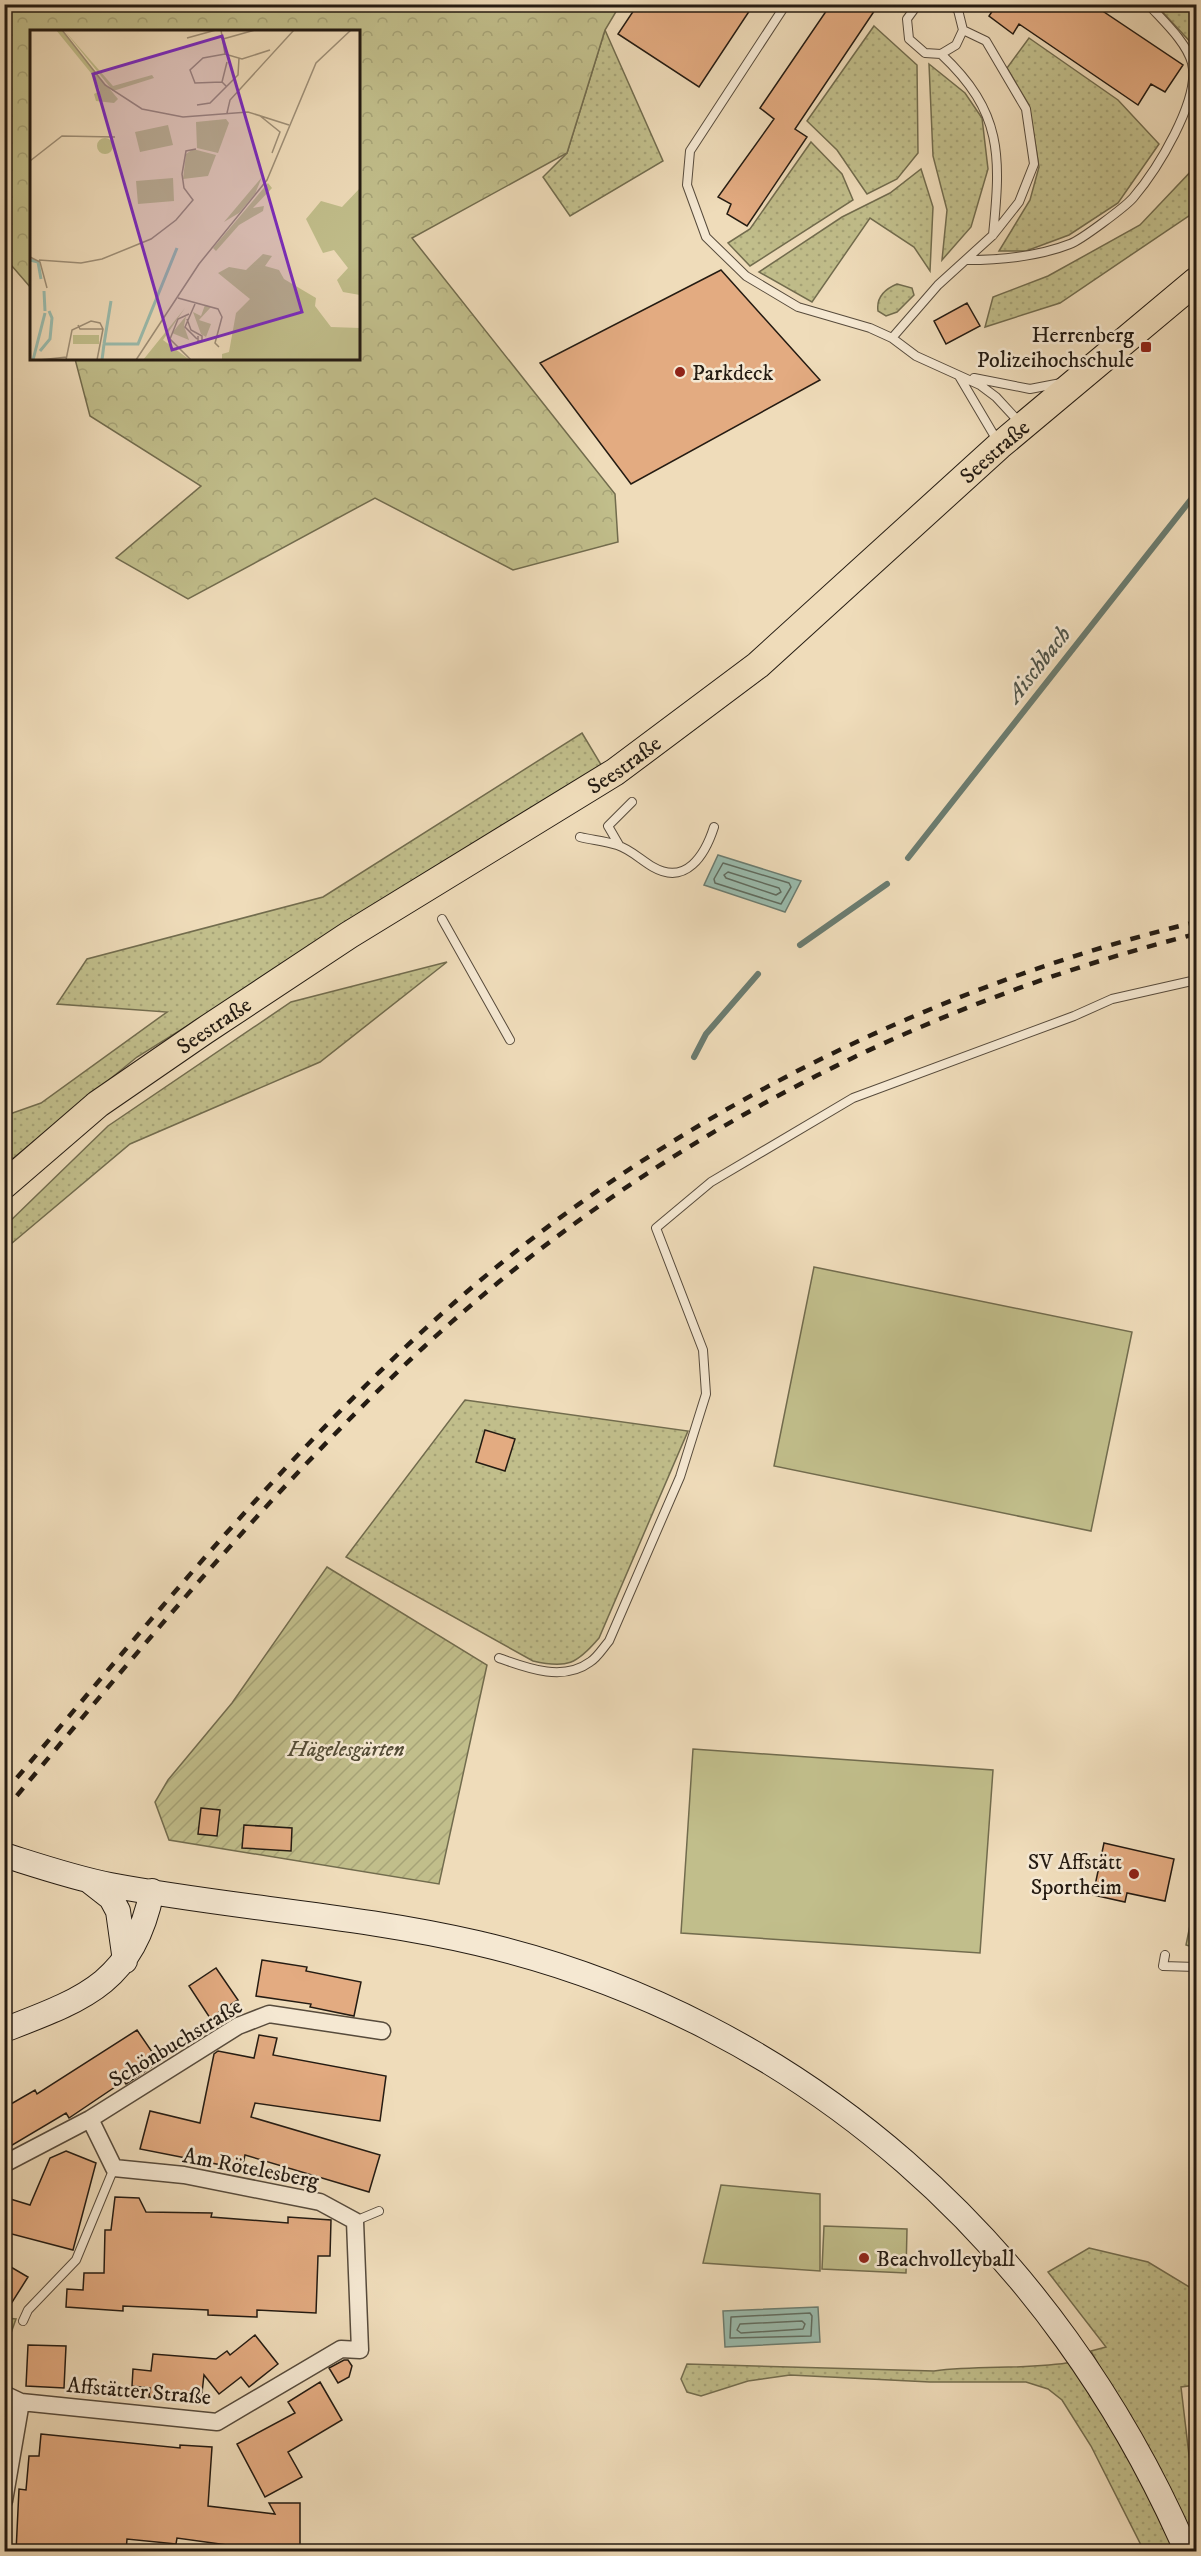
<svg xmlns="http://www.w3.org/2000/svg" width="1201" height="2556" viewBox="0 0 1201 2556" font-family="'IM FELL DW Pica',serif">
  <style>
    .grass { fill: url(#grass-dots); stroke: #726c4e; stroke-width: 1.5 }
    .forest { fill: url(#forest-crowns); stroke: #726c4e; stroke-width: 1.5 }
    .park { fill: #c1be8b; stroke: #726c4e; stroke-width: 1.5 }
    .garden { fill: url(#garden-furrows); stroke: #726c4e; stroke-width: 1.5 }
    .water { fill: #9abcae; stroke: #6b7c70; stroke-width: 1.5 }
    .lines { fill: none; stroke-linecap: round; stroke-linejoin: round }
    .shore { stroke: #5f6c60; stroke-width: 1.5 }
    .stream { stroke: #6b7c70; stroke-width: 6 }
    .building { fill: #e3ab81; stroke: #241b12; stroke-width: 1.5 }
    .lane-casing { stroke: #574b3c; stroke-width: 10 }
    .street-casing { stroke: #574b3c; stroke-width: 19 }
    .secondary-casing { stroke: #241b12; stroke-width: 26 }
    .primary-casing { stroke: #241b12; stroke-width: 29 }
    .lane { stroke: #f5e8d2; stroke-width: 8 }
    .street { stroke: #f5e8d2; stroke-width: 16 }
    .secondary { stroke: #f5e8d2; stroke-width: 24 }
    .primary { stroke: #efdcba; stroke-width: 27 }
    .rail { stroke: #241b12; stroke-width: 4.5; stroke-dasharray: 10 10; stroke-linecap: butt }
    .poi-dot { fill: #8f2418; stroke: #f5e8d2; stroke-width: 2 }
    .labels { text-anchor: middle; stroke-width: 5; stroke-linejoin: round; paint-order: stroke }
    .poi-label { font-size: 22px; fill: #241b12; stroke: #f5e8d2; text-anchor: end }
    .street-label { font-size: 22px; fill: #241b12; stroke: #f5e8d2 }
    .park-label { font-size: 22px; font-style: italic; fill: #534c36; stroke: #f5e8d2 }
    .water-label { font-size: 24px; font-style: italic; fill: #4d5349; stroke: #f5e8d2 }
    .inset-river { fill: none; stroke: #9abcae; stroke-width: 3 }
    .inset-road { fill: none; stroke: #9e8f77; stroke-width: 1.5 }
    .view { fill: #7b2cbf; fill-opacity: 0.15; stroke: #7b2cbf; stroke-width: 3 }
    .inset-edge { fill: none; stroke: #241b12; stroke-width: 3 }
  </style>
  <defs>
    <pattern id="grass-dots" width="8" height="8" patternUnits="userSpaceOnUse" patternTransform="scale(1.5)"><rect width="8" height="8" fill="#c1be8b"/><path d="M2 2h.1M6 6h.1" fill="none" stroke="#a6a377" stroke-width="1.8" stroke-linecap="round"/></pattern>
    <pattern id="forest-crowns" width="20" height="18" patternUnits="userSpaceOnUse" patternTransform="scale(1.5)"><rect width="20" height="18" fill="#c1be8b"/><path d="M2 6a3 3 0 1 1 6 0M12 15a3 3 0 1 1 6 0" fill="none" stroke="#a6a377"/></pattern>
    <pattern id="garden-furrows" width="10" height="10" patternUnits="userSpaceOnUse" patternTransform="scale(1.5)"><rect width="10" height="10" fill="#c1be8b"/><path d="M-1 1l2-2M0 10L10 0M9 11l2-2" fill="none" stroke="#a6a377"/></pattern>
  </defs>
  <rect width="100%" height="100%" fill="#efdcba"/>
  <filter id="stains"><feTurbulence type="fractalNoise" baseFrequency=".00333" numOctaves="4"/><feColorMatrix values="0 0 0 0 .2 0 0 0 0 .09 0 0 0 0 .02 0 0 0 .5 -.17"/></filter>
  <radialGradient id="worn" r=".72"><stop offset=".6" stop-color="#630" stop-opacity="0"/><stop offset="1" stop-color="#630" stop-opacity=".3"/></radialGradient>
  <path class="grass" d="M1156 5H1196V48Z
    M874 26 917 65 918 153 897 179 867 194 837 150 807 121Z
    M605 30 663 161 570 216 543 177 567 153Z
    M1029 38 1118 100 1159 144 1118 203 1069 235 1026 251H999L1030 200 1039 167 1029 105 1007 68Z
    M929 64 965 93 982 118 988 169 971 227 942 260 947 210 933 156Z
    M811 142 842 174 853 200 750 266 728 243 750 229Z
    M1196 166V211L1060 303 985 327 993 297 1048 276 1140 225Z
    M921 169 933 207 930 271 914 247 870 218 812 302 759 272 842 217 890 193Z
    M897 284 912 288 914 295 897 312 886 316 878 311C876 297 885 289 897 284Z
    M582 733 603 768 137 1057 5 1165 4 1116 41 1103 167 1012 57 1004 87 959 323 897Z
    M447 962 320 1062 130 1144 5 1249V1226L108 1126 291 1002Z
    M465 1400 688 1431 599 1638C577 1664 567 1669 533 1661L346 1557Z
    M1089 2248 1148 2262 1196 2291V2385L1181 2387 1196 2515V2551L1168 2487 1091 2351 1106 2347 1048 2272Z
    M1073 2362 1139 2468 1177 2551H1144L1091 2446 1062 2400 1048 2389 1026 2382H930L790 2375 748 2381 701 2396 687 2392 681 2379 687 2364 934 2371C981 2365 1028 2370 1073 2362Z"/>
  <path class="forest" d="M5 4 620 5 605 30 567 153 412 238 615 494 618 542 513 570 375 498 188 599 116 558 201 486 90 416 75 359 358 358V32H32L31 288 5 258Z"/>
  <path class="park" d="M814 1267 1132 1332 1091 1531 774 1466Z
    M693 1749 993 1770 980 1953 681 1933Z
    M1196 1896V1948L1186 1945Z
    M721 2185 820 2194V2271L703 2263Z
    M824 2226 907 2229 906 2273 822 2269Z
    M5 2318 16 2319 5 2350 4 2318Z"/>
  <path class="garden" d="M327 1567 487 1665 439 1884 169 1840 155 1802 168 1780 232 1703Z"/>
  <path class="water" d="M718 855 801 881 785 912 704 885Z
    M818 2307 820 2342 725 2347 723 2311Z"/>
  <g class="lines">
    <path class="shore" d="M723 863 789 883 791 887 781 904 715 883 714 879Z
      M728 872 779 888 781 892 776 895 726 878 724 875Z
      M810 2313 812 2316 811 2336 730 2338 731 2317Z
      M802 2321 805 2324 803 2329 741 2333 737 2330 740 2324Z"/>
    <path class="stream" d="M908 858 1196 493
      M800 945 887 884
      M694 1057 706 1034 758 974"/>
  </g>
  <path class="building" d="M638 4H754L699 87 618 34Z
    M831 4H879L795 129 807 137 747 226 727 214 731 204 718 197 774 119 760 108Z
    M997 4H1092L1183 65 1165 92 1151 84 1138 105 1019 24 1013 34 989 16Z
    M721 270 820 380 631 484 540 363Z
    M967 303 980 326 946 344 934 321Z
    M485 1430 515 1439 505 1471 476 1462Z
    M201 1808 220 1810 217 1836 198 1834Z
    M244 1825 292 1828 291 1851 242 1848Z
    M1104 1843 1174 1859 1165 1901 1127 1893 1125 1902 1093 1895Z
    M262 1960 307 1967 306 1971 361 1982 354 2016 310 2007 311 2004 256 1996Z
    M216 1968 238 2000 210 2018 189 1986Z
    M137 2030 159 2062 126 2084 124 2081 69 2118 66 2113 4 2150V2108L35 2090 37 2094Z
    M259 2035 277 2038 273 2055 386 2076 380 2121 255 2103 251 2117 380 2155 369 2192 245 2155 242 2169 140 2149 150 2111 200 2123 214 2054 218 2051 254 2058Z
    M66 2151 96 2163 73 2250 4 2232V2197L30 2205 50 2158Z
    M115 2197 139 2198 146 2212 212 2213 211 2217 288 2223V2217L331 2220 330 2256H318L316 2313 257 2310V2317L208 2315V2310L123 2306V2311L66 2307 67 2289 83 2290 84 2273H104L105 2230H111Z
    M4 2263 28 2277 4 2315Z
    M255 2335 278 2364 249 2387 241 2377 219 2394 204 2375 201 2402 149 2397 150 2388 132 2386 133 2369 151 2371 153 2354 216 2359 227 2351 230 2355Z
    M28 2345 66 2346 64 2388 26 2386Z
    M344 2360H348L352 2366 349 2377 338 2383 329 2368Z
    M320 2382 342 2420 288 2452 302 2477 265 2497 237 2444 295 2413 288 2402Z
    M41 2434 180 2448V2445L212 2447 208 2506 275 2514 269 2503H300V2550H263L177 2538 176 2544 127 2539 126 2552H16L19 2489 26 2490 29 2456H39Z"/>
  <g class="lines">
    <g class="lane-casing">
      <path id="lane" d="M786 4 690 151 687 185 706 237 746 276 798 307 870 328 892 338 916 356 980 385 996 397 1021 424
        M918 4 907 19 909 39 925 53 941 54 956 45 963 30 958 10 950 4
        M941 54C1003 112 1001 156 993 235
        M967 260C1002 260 1037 257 1070 244 1081 240 1125 207 1133 198 1156 171 1201 100 1192 63 1186 41 1162 20 1148 4
        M892 338 938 285 993 235 1019 202 1034 164 1026 109 986 41 963 30
        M959 376 998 442
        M974 378 1030 389 1061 383
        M580 837C592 840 605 841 617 845 630 849 641 860 653 867 686 886 705 855 714 827
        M619 845 608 826 632 802
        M442 919 510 1040
        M499 1658C527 1668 563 1682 590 1662 597 1658 603 1648 609 1641L680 1477 706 1394 703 1350 656 1228 711 1182 853 1098 1074 1016 1112 999 1196 980
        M1165 1955 1163 1966 1196 1967
        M355 2221 379 2211
        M23 2321 28 2310 76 2260 114 2168"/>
    </g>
    <g class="street-casing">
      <path id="street" d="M4 2164 90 2119 238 2026 269 2014 382 2031
        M4 2394 21 2402 217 2422 341 2349 360 2350 355 2221 320 2202 184 2175 114 2168 90 2119
        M4 2501 21 2402"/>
    </g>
    <g class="secondary-casing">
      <path id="secondary" d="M4 1855C39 1866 74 1878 110 1885 232 1908 356 1915 477 1943 804 2019 1055 2248 1187 2552
        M88 1880 111 1898 118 1911 125 1961
        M4 2030C84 1999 133 1983 152 1891"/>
    </g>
    <g class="primary-casing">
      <g id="primary">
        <path id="s1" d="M4 1185 98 1104 204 1031 349 935 615 772 758 665 999 446 1196 281"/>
      </g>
    </g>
    <use href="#lane" class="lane"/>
    <use href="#street" class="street"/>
    <use href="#secondary" class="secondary"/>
    <use href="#primary" class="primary"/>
    <path class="rail" d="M4 1793C148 1624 288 1449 455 1302 663 1120 928 987 1196 922
      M4 1811C134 1656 264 1498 411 1359 630 1153 905 1007 1196 934"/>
  </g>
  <g class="poi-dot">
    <rect x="1140" y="341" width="12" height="12" rx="3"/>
    <circle cx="680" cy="372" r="6"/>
    <circle cx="1134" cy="1874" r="6"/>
    <circle cx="864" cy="2258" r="6"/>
  </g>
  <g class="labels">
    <g class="poi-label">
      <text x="1134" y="342">Herrenberg<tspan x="1134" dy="25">Polizeihochschule</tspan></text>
      <text x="692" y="380" text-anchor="start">Parkdeck</text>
      <text x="1122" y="1869">SV Affstätt<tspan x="1122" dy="25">Sportheim</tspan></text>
      <text x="876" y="2266" text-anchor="start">Beachvolleyball</text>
    </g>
    <g class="street-label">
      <text dy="8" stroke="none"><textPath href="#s1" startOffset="1236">Seestraße</textPath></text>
      <text dy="8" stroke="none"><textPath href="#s1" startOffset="750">Seestraße</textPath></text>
      <text dy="8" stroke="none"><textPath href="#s1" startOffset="264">Seestraße</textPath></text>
      <text transform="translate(175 2042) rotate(-31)" y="8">Schönbuchstraße</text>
      <text transform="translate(251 2167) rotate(11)" y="8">Am Rötelesberg</text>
      <text transform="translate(139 2390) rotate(5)" y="8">Affstätter Straße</text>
    </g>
    <g class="park-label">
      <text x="346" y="1756">Hägelesgärten</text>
    </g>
    <g class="water-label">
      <text transform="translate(1038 664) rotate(-52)" y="8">Aischbach</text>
    </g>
  </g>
  <g transform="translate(30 30)">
    <rect width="330" height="330" fill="#efdcba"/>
    <path d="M26 0 32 1 88 69 84 73 66 71 64 64 70 61 65 48ZM34 0 83 56 122 45 124 48 83 61ZM163 119 186 125 178 146 153 149 156 124ZM232 147 225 164 209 183 194 192ZM238 153 242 158 223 178 234 176 233 181 209 195 186 221 183 218ZM175 275 181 277 169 290 181 294 176 307 171 304 163 282 171 286ZM155 278 133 310 160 330H113ZM156 286 154 296 159 310 142 303Z" fill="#c1be8b"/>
    <path d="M330 158V265L313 262 307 250 318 238 304 220 293 223 276 189 291 171 312 177ZM233 224 242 226 235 236 249 240 254 249 286 268 285 276 301 297 330 298V330H192V324L199 322 206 283 220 269 188 243 199 237 216 240Z" fill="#c1be8b"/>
    <path d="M138 95 143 115 110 122 105 102ZM67 116a8 8 0 1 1 16 0a8 8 0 1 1-16 0ZM143 148 144 171 108 174 106 151ZM43 305H69V314H43Z" fill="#c1be8b"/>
    <path d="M196 89 199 93 188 123 167 118 166 92Z" fill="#c1be8b"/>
    <path class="inset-river" d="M0 230 8 232 11 249M14 261 15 281M74 314 81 271M10 321 20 309 22 288 19 281M3 330 15 283M72 330 74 314H108L147 218"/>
    <path class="inset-road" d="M32 0 75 55 112 79 153 87 218 82 259 95M191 0 195 24M157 8 186 0M193 9 225 0M192 52 197 32M196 56 192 52 165 53 160 40 173 28 195 24 212 29 240 20M167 75 180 73 208 45 209 28M197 83 200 70 264 0M229 85 250 102 242 123M0 131 32 106 85 107M0 227 10 232 17 258M9 230 51 233 72 229 121 209 146 190 163 170 154 158 152 144 156 121 166 119M148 268 188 279 192 287 185 313 189 317M165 274 155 297 167 309M159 284 148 289 140 309 161 330M157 289 161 300 172 306V311H168V306M48 295 50 299H73M9 330 37 327M36 330 42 300 61 291 70 293 73 299 67 330M106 330 169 234 237 150 286 33 321 0"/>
    <path class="view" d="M192 6 272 282 142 320 63 44Z"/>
    <rect width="330" height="330" class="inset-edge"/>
  </g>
  <rect width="1201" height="2556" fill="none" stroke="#efdcba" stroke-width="24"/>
  <rect x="6" y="6" width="1189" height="2544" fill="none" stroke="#241b12" stroke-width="3"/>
  <rect x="12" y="12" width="1177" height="2532" fill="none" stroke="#241b12" stroke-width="1.5"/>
  <rect width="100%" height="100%" filter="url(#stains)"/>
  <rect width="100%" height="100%" fill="url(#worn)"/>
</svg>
